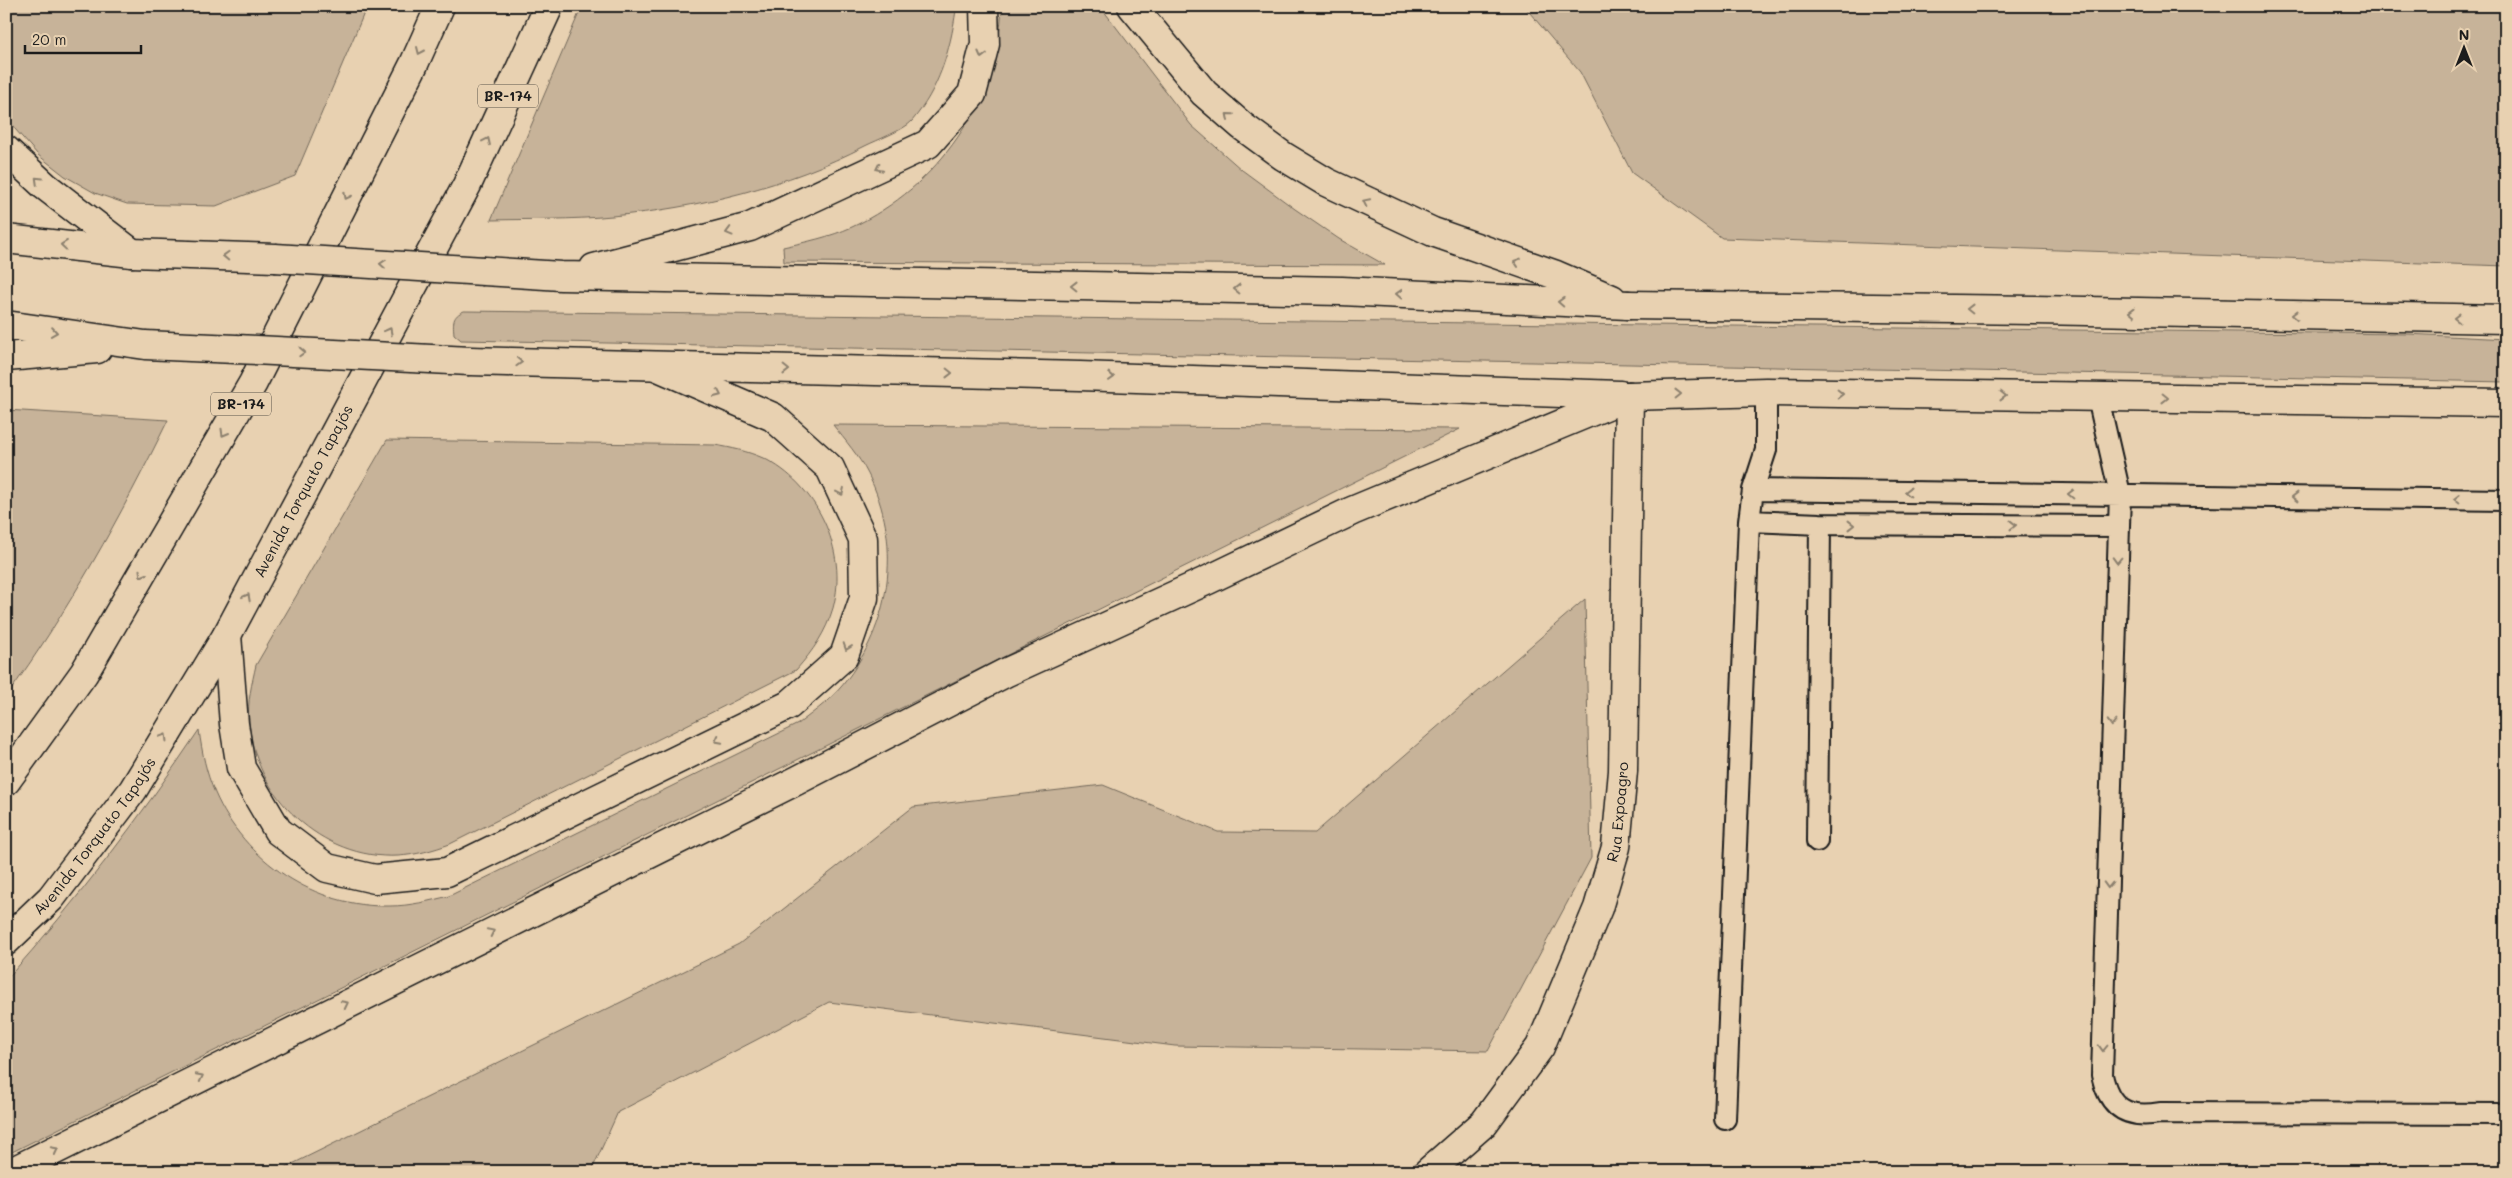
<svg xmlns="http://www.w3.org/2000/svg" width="2512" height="1178" viewBox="0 0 2512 1178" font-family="Mali,sans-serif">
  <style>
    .green { fill: #c7b399; stroke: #72685a }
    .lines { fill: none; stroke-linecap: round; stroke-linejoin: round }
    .lane-casing { stroke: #1c1c1c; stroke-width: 24 }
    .street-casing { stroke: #1c1c1c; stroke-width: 31 }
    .primary-casing { stroke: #1c1c1c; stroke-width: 31 }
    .highway-casing { stroke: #1c1c1c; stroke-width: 31 }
    .lane { stroke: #e8d1b1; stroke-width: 20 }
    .street { stroke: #e8d1b1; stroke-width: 28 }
    .primary { stroke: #e8d1b1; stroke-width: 28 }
    .highway { stroke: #e8d1b1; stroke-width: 28 }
    .highway-bridge-casing { stroke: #1c1c1c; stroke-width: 31; stroke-linecap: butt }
    .highway-bridge { stroke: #e8d1b1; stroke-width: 28 }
    .oneway { stroke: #8c806e }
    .labels { text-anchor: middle; stroke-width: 4; stroke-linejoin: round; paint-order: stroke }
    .shield { fill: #e8d1b1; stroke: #595249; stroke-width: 1 }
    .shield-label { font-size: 14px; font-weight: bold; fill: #1c1c1c }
    .street-label { font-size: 15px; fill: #1c1c1c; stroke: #e8d1b1 }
  </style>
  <rect width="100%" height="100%" fill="#e8d1b1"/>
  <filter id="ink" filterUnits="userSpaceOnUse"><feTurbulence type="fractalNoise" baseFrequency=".02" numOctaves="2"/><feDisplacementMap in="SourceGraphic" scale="10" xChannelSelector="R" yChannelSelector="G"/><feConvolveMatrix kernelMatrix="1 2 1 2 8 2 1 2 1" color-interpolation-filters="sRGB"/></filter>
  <g filter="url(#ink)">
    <path class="green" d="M6 6H367L295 176 216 206 127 204 95 193 65 176 38 155 15 129 6 114Z
      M582 6H956V10C950 51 939 89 912 121 904 130 877 140 865 146 788 186 698 208 612 216 572 220 531 219 491 220Z
      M1002 6H1100L1191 125 1242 170 1295 209 1339 239 1385 265 784 262 783 247C806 242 830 237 852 227 938 187 998 101 1002 6Z
      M1524 6H2506V266L1722 238 1632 173 1580 72Z
      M464 311 2408 334 2506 339V382L461 340 454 334C453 323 452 316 464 311Z
      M6 410 168 420C121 516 69 610 6 697Z
      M833 425 1460 429 6 1155V980C77 901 140 818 199 730 202 752 206 773 215 793 244 860 315 908 390 906 410 906 429 901 449 896L798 724C816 710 835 697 848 678 892 619 902 541 868 474 859 456 845 440 833 425Z
      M387 440 715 445C732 448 747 451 763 458 816 483 849 551 833 608 826 632 813 651 796 670L450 844C433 850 416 855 398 856 322 860 254 796 249 721 247 702 252 683 256 665Z
      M1585 599 1591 858 1488 1051 1175 1046 829 1002 618 1112 591 1172H276L739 944 913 807 1103 785 1218 832 1315 833Z"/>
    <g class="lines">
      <g class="lane-casing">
        <path id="lane" d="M2098 398 2120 494 2102 1075C2109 1108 2127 1119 2160 1113L2506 1114
          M1753 490 2506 500
          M1749 521 1820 524 2118 526
          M1817 841 1820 524
          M1725 1119 1749 521 1753 490 1766 450V392"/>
      </g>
      <g class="street-casing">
        <g id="street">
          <path id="s1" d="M1428 1172 1484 1123 1540 1047 1598 908 1616 847 1623 771 1629 396"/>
        </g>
      </g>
      <g class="primary-casing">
        <path id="primary" d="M1628 305 2035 310 2506 319
          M1629 396 1766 392 2506 403"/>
      </g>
      <g class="highway-casing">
        <g id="highway">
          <path d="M1132 6 1204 93 1242 126 1283 156 1326 182 1433 232 1556 275 1612 299"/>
          <path d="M6 150 45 186 132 253"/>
          <path d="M6 239 132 253 275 258"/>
          <path d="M594 268 750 227 928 144 972 94 985 44 984 6"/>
          <path d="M484 271 561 276 1342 291 1628 305"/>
          <path d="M6 325 145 345 236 349"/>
          <path d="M6 357 97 349"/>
          <path d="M470 361 1080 376 1620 395"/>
          <path d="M227 635 234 724 241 768 278 831 327 868 375 879 447 872 789 705 844 656 864 598 863 539 830 468 773 417 658 367"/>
          <path d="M6 781 84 673 253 383 414 64 440 6"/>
          <path id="s2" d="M6 941 51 898 133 790 227 635 467 185 549 6"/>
          <path d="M11 1172 796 781 1005 673 1208 580 1352 511 1629 396"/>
        </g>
      </g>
      <use href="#lane" class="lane"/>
      <use href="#street" class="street"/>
      <use href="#primary" class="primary"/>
      <use href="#highway" class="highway"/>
      <g class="highway-bridge-casing">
        <path id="highway-bridge" d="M275 258 484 271
          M236 349 470 361"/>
      </g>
      <use href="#highway-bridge" class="highway-bridge"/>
    </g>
    <defs><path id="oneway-chevron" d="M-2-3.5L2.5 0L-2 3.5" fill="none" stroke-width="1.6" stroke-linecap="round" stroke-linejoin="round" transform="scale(1.25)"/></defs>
    <g class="oneway">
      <use href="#oneway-chevron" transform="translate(420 51) rotate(114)"/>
      <use href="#oneway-chevron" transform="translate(982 55) rotate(104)"/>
      <use href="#oneway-chevron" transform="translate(1229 116) rotate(-139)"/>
      <use href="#oneway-chevron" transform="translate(487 141) rotate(-65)"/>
      <use href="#oneway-chevron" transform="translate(879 168) rotate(154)"/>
      <use href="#oneway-chevron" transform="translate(38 180) rotate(-136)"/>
      <use href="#oneway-chevron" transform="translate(347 196) rotate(117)"/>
      <use href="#oneway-chevron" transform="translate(1366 202) rotate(-154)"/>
      <use href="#oneway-chevron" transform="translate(729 232) rotate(165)"/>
      <use href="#oneway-chevron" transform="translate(64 245) rotate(-174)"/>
      <use href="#oneway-chevron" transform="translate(226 256) rotate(-178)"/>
      <use href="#oneway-chevron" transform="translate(1517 262) rotate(-162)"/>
      <use href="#oneway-chevron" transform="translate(383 264) rotate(-176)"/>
      <use href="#oneway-chevron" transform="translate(1074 286) rotate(-179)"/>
      <use href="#oneway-chevron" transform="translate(1237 289) rotate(-179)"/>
      <use href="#oneway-chevron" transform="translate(1399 294) rotate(-177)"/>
      <use href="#oneway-chevron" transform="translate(1561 302) rotate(-177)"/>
      <use href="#oneway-chevron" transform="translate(1970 309) rotate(-179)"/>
      <use href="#oneway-chevron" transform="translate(2132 312) rotate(-179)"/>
      <use href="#oneway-chevron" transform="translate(2295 315) rotate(-179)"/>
      <use href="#oneway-chevron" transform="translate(2457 318) rotate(-179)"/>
      <use href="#oneway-chevron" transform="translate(389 331) rotate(-62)"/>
      <use href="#oneway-chevron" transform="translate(54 332) rotate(8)"/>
      <use href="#oneway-chevron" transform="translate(302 352) rotate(3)"/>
      <use href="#oneway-chevron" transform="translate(519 362) rotate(2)"/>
      <use href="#oneway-chevron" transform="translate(786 370) rotate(1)"/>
      <use href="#oneway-chevron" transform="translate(949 373) rotate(1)"/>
      <use href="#oneway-chevron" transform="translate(1111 377) rotate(2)"/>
      <use href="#oneway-chevron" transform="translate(718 394) rotate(24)"/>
      <use href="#oneway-chevron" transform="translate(1678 394) rotate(-1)"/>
      <use href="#oneway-chevron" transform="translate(1840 394) rotate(1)"/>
      <use href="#oneway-chevron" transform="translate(2003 396) rotate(1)"/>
      <use href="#oneway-chevron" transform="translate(2165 398) rotate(1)"/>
      <use href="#oneway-chevron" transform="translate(224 433) rotate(120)"/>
      <use href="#oneway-chevron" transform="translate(841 492) rotate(65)"/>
      <use href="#oneway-chevron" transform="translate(1908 492) rotate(-179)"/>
      <use href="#oneway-chevron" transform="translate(2071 494) rotate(-179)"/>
      <use href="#oneway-chevron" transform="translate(2295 497) rotate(-179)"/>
      <use href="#oneway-chevron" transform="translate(2457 499) rotate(-179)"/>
      <use href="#oneway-chevron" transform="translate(1851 525)"/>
      <use href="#oneway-chevron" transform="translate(2013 525)"/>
      <use href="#oneway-chevron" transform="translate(2117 560) rotate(92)"/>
      <use href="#oneway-chevron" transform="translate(142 574) rotate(120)"/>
      <use href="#oneway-chevron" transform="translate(247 597) rotate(-62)"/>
      <use href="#oneway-chevron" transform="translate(847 647) rotate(109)"/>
      <use href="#oneway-chevron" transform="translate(2112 723) rotate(92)"/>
      <use href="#oneway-chevron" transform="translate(164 737) rotate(-59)"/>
      <use href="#oneway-chevron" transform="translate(718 740) rotate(153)"/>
      <use href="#oneway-chevron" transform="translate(2108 885) rotate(92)"/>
      <use href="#oneway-chevron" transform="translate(491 932) rotate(-26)"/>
      <use href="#oneway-chevron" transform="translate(345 1004) rotate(-27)"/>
      <use href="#oneway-chevron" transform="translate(2103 1048) rotate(92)"/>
      <use href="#oneway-chevron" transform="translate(200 1077) rotate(-27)"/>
      <use href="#oneway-chevron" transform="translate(55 1150) rotate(-27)"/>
    </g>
  </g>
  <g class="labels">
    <g class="shield">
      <rect x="478" y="84.5" width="60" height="23" rx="4"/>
      <rect x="211" y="392.5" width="60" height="23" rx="4"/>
    </g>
    <g class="shield-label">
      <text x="508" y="101">BR-174</text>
      <text x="241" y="409">BR-174</text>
    </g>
    <g class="street-label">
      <text dy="5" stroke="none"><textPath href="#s2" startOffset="542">Avenida Torquato Tapajós</textPath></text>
      <text dy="5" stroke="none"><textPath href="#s1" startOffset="418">Rua Expoagro</textPath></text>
      <text dy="5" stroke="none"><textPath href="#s2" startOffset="138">Avenida Torquato Tapajós</textPath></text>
    </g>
  </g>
  <rect width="2512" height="1178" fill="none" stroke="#e8d1b1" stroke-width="25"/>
  <rect x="12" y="12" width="2487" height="1153" fill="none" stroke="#1c1c1c" stroke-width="2" filter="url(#ink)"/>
  <g transform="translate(2464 48)" stroke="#e8d1b1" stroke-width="4" paint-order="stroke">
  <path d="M0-4L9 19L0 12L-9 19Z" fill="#1c1c1c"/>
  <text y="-8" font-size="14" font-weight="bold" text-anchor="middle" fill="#1c1c1c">N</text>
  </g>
  <path d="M25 45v8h116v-8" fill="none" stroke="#1c1c1c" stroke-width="2.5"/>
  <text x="32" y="45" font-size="15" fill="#1c1c1c" stroke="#e8d1b1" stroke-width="4" paint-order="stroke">20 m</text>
</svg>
